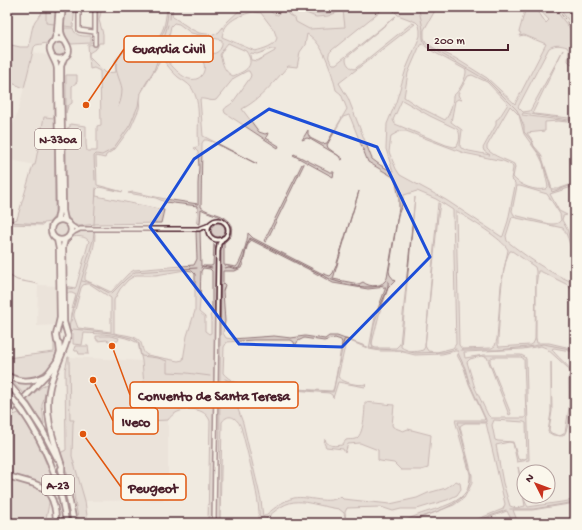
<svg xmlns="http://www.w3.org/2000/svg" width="582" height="530" viewBox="0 0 582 530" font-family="'Gochi Hand',sans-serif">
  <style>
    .built { fill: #e4dbd2 }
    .green { fill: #d8ccc6; stroke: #917678; fill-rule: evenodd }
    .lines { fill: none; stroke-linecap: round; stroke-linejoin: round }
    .stream { stroke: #8c6f72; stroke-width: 1 }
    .minor-casing { stroke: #4a1f2b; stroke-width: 6 }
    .highway-casing { stroke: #4a1f2b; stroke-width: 8 }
    .minor { stroke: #fbf7ec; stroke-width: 3 }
    .highway { stroke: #fbf7ec; stroke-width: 4.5 }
    .rail { stroke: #4a1f2b; stroke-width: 1; stroke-dasharray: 6 3; stroke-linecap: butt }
    .highway-bridge-casing { stroke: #4a1f2b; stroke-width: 8; stroke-linecap: butt }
    .highway-bridge { stroke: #fbf7ec; stroke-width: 4.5 }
    .marked { fill: none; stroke: #1d4ed8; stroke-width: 3; stroke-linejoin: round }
    .labels { text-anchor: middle; stroke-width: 3.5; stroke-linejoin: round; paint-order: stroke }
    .shield { fill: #fbf7ec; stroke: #7f6065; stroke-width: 1 }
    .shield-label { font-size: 12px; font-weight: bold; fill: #4a1f2b }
    .leader { fill: none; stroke: #e0560e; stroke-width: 1.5 }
    .callout-dot { fill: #e0560e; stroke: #fbf7ec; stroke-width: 1.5 }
    .callout { fill: #fbf7ec; stroke: #e0560e; stroke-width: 1.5 }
    .callout-label { font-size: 14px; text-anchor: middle; font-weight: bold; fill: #4a1f2b }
  </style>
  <rect width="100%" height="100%" fill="#f0eae0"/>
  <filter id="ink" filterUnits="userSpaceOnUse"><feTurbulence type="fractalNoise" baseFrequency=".025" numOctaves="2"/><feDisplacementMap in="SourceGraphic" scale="8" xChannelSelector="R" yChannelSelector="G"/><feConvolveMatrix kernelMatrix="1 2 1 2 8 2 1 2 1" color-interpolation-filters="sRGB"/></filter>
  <g filter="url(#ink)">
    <path class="built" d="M282 7H291L304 13 328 16 343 10 345 27 309 29 295 22V18L289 15Z
      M553 7H558L575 27V35Z
      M33 52 46 55 52 63 54 70V118L45 117 35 165 7 159V140L19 108Z
      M39 285 57 286V317L58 318 56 325 37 326 38 286Z
      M69 357 142 361 147 420H168V500L85 501 72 456 73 423 74 421 70 420Z"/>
    <path class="green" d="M42 7H56C54 20 57 34 47 43L36 45 34 47 24 88 7 81V44L20 47H29C30 40 32 26 35 21 39 15 43 15 42 7Z
      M66 7H75L73 27 64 26Z
      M98 7 102 8 99 20 103 34V43H99L97 48 89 53V57L105 73 116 72 115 61C122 52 130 42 142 40 147 39 153 42 158 37 165 30 166 17 167 7H173L172 13 173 17 191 29 199 33 214 35 219 32 227 22 243 7H264L274 14 278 15 280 13 277 7H282L289 15 295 18 296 22 309 29 345 27 343 10 328 16 316 17 291 7 309 12 310 7 311 13 323 14 331 13 341 7H385L332 50C327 54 328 60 333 64H336L396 16 346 58C346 64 349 67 354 69L356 68 412 23 415 24 339 83 348 98 372 159 380 165 393 172 386 149 387 124 396 102 406 69 420 36V30L419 25 416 22 398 15 390 7H437L424 30V38L426 42 434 48 455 58 487 78 515 104 546 44 524 35 519 36 521 33 519 32 526 7H535L546 23 549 20 537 7H553L575 35V44L571 60 575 63V66L571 64 568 61 569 51 567 47C560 45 556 44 549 48L518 107 523 112 530 111 563 50 533 112 534 114 569 118 572 117 575 112V121L530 114 523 113 522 115 568 121 567 122 558 121 545 122V131L527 133 532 140 534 146 541 154 552 189H558L575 183V186L550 194 559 211 567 215 563 216 562 220 567 229 574 254 575 264V294L568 285 540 271H538L536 286V338L537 343H549L575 349V352L554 348 552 349C559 361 575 367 575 382L568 368 546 348 541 346 523 349 466 352H464L465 358 484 355H521L525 357 526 359 529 460 517 462 513 443 509 442 496 445 503 483 510 506 516 508 525 506 518 467 522 484H524C521 491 524 501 528 507L575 500V503L532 510H513L518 523H513L507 511 474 523H468L503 509 505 504 486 423H465L461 425 460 427 472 475V483L469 489 464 498 454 505 420 518 422 523H420L418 519 410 523H401C407 520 412 517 418 515 437 507 473 504 470 474L455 420H484L485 419 469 384 464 368 457 355 458 351H455L442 354 415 355 399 351H380L369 349 375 317 386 287 368 289 333 283 308 269 251 240C244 248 246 259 241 268L235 271H223V283L225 285 223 291 225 321 223 333 226 338 232 339 274 336 291 338 305 336 325 339 329 336H337L367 347V348L350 341 346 342 338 377C344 383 358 386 366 384L365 387 338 382 333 398 332 395 329 393 294 390 290 392 288 400H285L228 382 243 423 261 500 263 517C273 510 281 501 294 498 307 495 330 506 340 496L343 499 390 504 417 498 428 493 446 488 456 481 460 483 461 489 457 495 447 500 417 509H401L393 511 381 507 347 508 345 512 346 522 344 513 339 509C300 503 293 491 262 523H258C264 513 245 443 241 427 237 418 229 412 222 422L220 523H219L221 247C223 241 229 239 231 232 233 216 210 215 201 209L200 224 197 223 198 206 165 202 156 198 128 193 133 192 165 199 198 204V184L199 167 198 152 194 148 199 146C196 127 203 104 191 87 188 83 182 80 178 77 172 72 167 65 162 58L141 93 139 109 131 127 115 149 106 155 105 158 96 156 97 185 123 192 99 187 96 190V196L164 210 161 223 96 224 79 226 73 224 66 214V150L67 128 70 127V124L86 126V144L87 151H97V126L101 125 100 71 94 68 90 69 88 45 97 44ZM253 12 261 13 274 30 277 38C275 46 263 49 255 51L222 37C224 21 240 15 253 12ZM174 23 179 24 191 33 222 40C224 68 178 48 169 36L171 26ZM307 34C324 43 332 73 336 90L341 94 347 109 327 143 322 144 310 138 308 134V130L302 140 307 138 310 139 339 156 341 160 343 159 328 148 327 145 343 117 349 115 351 119 368 162 395 178 399 198V208L387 278C383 287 370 288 363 282L359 284 333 279 359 191 336 266 333 273 330 276 321 273 253 238 248 233C248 240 241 263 236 267L224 265V243L231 236 232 225C224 212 210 215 201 207L202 143 204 140H207L213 142 257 164 203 136 200 99C205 98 211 102 216 100L234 78 247 71H249L251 75 250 78 233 102C230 106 226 106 224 110L225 113 278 148 279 146 266 138 268 133 265 134 259 132 242 109C261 99 274 82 288 66L297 67 300 52 305 45ZM228 43 246 51C256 66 246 71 233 76 224 72 223 64 220 55L224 48ZM421 43 432 51 466 70C467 77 459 92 453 96 453 103 450 115 445 120L419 107 404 97 408 73ZM180 49C184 49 186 50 189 52 193 53 197 54 200 57 212 69 198 91 178 72 174 68 168 63 167 57L172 52ZM272 49H275V51L257 61 251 60 250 56 251 53 257 54ZM472 75 487 82 508 104 499 118 496 120V125L483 148 484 151 490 155 469 151 461 148 460 146 462 130 451 122 455 101 458 99 462 100 459 97 458 94 468 76ZM402 100 430 116 457 129C461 133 460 141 457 146L454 147 446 145 395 124 393 120ZM510 106 519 115 524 134 539 155 543 163 548 187 546 189C535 191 520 186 513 177L515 167 514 164C505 159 494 157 487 149V146ZM400 131H406L464 153 503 161 512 165 513 168 511 179 515 183V186L508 221 503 236 502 237 446 200 400 175 396 169 389 152 391 136ZM517 186H520L547 194 560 214 561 220C558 224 556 224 550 224L514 215 512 211ZM417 191 436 199 453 210 456 344 453 348 437 352 428 351 425 346 438 216 440 204 438 203 425 347 423 350C416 353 407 351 401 347L415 197 400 344 396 348H376L373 347 372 343 380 311 388 288 395 281 390 275 389 271 398 215 402 205 404 195ZM456 212H458C470 220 503 239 508 250L501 285 497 339 495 346 492 348 462 349 459 345ZM512 217 563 228C570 237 576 268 573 278L570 281C546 271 527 257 507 241L506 236ZM510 251H512L535 267 536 271 535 339 534 342 530 345 499 347 498 345V339C500 319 500 266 510 251ZM304 338 324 341 335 338 341 340 342 343 334 388 332 391 296 389 291 387 289 383 288 395 283 397C267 392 234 387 223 373L224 347 227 342 253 340H291L294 342 295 346 298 341ZM481 356 487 357 509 415 511 414 490 362V359L493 357H521L524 359 526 416 525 418H491L488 415 475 388 467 362 470 359ZM494 420 524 422 526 423 527 458 521 460 518 459 513 442 498 441 495 440 492 425Z
      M558 7H575V27L573 26Z
      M64 28H73C75 37 83 36 91 36V43L71 44 65 35Z
      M52 49a7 7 0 1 1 14 0a7 7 0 1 1-14 0Z
      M66 75H77V82L72 86V103L68 106 66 113Z
      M44 117 55 118V215L50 222 44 223 43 225 7 224V221L15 220 17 219 33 165H35Z
      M294 154 330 172H334L333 177 293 155Z
      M302 164H304L266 242 264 241Z
      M211 230a7 7 0 1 1 14 0a7 7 0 1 1-14 0Z
      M54 230a7 7 0 1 1 14 0a7 7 0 1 1-14 0Z
      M88 230H94C98 241 88 265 85 276V280L111 292 128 274 134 270 194 265 197 259 196 231H200L201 266H211L213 265 214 244 216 251 212 523H208L210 421C204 404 176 407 168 420L147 421 142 361 138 343C122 334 101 334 84 333L82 345 73 344V333L69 329 71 313 76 295 72 293H66V286L75 288 76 287 89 241C85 236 78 236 72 237L75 234 80 232V231ZM203 268 210 269 212 271V313L210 316 211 319V333L209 334 205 331V317L199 312C201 297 200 285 201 271ZM185 270 192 271 195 274V311L187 336 183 360 178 361 147 355C142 352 143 348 141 343 138 335 121 335 114 333V300L120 289 128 280 136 275H156ZM86 284H90L111 298V332L78 328 74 317V314L81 288 83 285Z
      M96 336H110L119 338 118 341H115V344H111V341H108L107 340 97 341V339H96Z
      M54 342 57 347V353H56C53 368 36 381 21 378 16 378 11 374 7 372V358L54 352Z
      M75 346H88L89 354H79L78 351H75L74 349Z
      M68 357H69L70 420H74L73 423 72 456 85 501 88 523H79L73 490 60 453 66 450 65 370Z
      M551 362 552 411 549 430 551 433 560 436 565 433 569 408V376C569 390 573 425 563 436L553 435 548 432 551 412Z
      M8 377 38 381 24 394Z
      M48 384 42 405 44 424 27 399 44 385Z
      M365 402 394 405 392 425 393 427 403 431 408 429 431 435 428 468 421 470H401L394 463 380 461 378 460V450L360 443 348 444 345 453 343 449 326 447 324 443 325 439C327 447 336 446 342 445L346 440C349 439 352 440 355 439 364 437 365 409 365 402Z
      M14 411 13 415 19 413C38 439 49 468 58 498L56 499C46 480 25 478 7 473V417Z
      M7 479C17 482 46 487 49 498 50 503 46 517 45 523H7Z"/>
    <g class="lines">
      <path class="stream" d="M43 7 44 8
        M419 7C419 13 421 18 422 24 424 32 421 37 425 44L488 81 517 110 524 126V132L531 140 534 147 541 156 552 192 575 184
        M46 9V23L54 24
        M170 19 171 7
        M118 107C121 101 122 96 122 89 121 80 112 68 118 59 123 52 130 45 139 42 144 40 149 43 154 41 166 36 168 19 168 9
        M95 180 94 156 96 154 102 155 113 149 130 125 138 106 140 93 154 70 158 59 159 52 168 25
        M7 222 43 224
        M94 225 96 188
        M201 268 202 266 212 268
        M225 268 229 267 236 269 239 268 244 257 246 247 250 238 332 280C347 285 368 290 383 285
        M7 274 17 280 38 284
        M82 281 91 283 111 294 126 279 135 272 197 268
        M388 281C389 288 385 295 382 302 377 314 369 336 373 349L400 350 415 353 444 352 456 349
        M67 288 75 289
        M71 321 74 306 93 240 94 232
        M73 329 111 333 135 339 139 344 141 356 158 358 167 361V372L187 373 210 376
        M461 350H497L528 347 543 344 575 350
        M458 353 465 368 469 382 486 420V422H458L471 475 468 488
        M31 378C44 374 53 367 56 353
        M225 379 251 389 287 399H288L291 389 333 392 344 340 346 339 373 349
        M24 393 31 386 30 383
        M510 509H534L575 502
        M404 523C424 515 451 511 465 494
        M472 523 506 510"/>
      <g class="minor-casing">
        <path id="minor" d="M79 7V30L94 32
          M95 44V7
          M208 230a10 10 0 1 1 20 0a10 10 0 1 1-20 0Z
          M69 224 78 230
          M68 237 74 232 80 229H199L207 226 211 223
          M214 523 218 251 219 244 223 238"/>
      </g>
      <g class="highway-casing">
        <path id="highway" d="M54 41 57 32 59 7
          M53 57C57 59 61 60 65 57 75 49 62 41 61 32 60 24 62 15 63 7
          M64 58 61 66V82L63 211 65 221
          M51 230a10 10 0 1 1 20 0a10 10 0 1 1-20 0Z
          M57 221 59 211 57 69C57 60 44 50 53 42 57 38 61 39 65 41
          M7 375C19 383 32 382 45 376
          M7 382 17 394
          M7 392 12 398
          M26 396 49 372 57 361 60 352 59 343 57 341 56 335 60 318 59 249 57 239
          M27 406 43 431 57 458
          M23 412C46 446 61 483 66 523
          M7 413 25 397
          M61 469 68 493 74 523
          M62 471V466C52 437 42 409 52 379 57 364 65 350 68 336L64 322 63 247 65 239
          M7 476C38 485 56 484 56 523"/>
      </g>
      <use href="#minor" class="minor"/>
      <use href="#highway" class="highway"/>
      <path class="rail" d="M556 7 575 33"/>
      <g class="highway-bridge-casing">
        <path id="highway-bridge" d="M17 394 27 406
          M12 398 23 412"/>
      </g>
      <use href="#highway-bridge" class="highway-bridge"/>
    </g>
  </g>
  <path d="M0 0H582V530H0ZM269 109 377 147 430 257 342 347 239 344 150 227 194 159Z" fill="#f0eae0" fill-opacity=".55" fill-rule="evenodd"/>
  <path class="marked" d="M269 109 377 147 430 257 342 347 239 344 150 227 194 159Z"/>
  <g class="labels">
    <g class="shield">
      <rect x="35" y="129" width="46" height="20" rx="3"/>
      <rect x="42" y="475" width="32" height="20" rx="3"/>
    </g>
    <g class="shield-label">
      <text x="58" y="143">N-330a</text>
      <text x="58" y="489">A-23</text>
    </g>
  </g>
  <path class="leader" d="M86 105L124 49M112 346L130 395M93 380L113 421M83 434L121 487"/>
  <g class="callout-dot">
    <circle cx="86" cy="105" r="4"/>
    <circle cx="112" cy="346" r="4"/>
    <circle cx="93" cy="380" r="4"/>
    <circle cx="83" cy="434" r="4"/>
  </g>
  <g class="callout">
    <rect x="124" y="36" width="89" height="26" rx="4"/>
    <rect x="130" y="382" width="168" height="26" rx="4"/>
    <rect x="113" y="408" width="45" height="26" rx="4"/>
    <rect x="121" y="474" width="65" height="26" rx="4"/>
  </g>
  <g class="callout-label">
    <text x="169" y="53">Guardia Civil</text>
    <text x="214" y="400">Convento de Santa Teresa</text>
    <text x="136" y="426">Iveco</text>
    <text x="153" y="492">Peugeot</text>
  </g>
  <rect width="582" height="530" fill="none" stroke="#fbf7ec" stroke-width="24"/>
  <rect x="12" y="12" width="558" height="506" fill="none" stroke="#4a1f2b" stroke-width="1.5" filter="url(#ink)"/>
  <g transform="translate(536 484) rotate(312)"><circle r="19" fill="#fbf7ec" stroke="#b4a19f"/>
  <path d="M0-3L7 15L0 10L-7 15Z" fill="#c8321e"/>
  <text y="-6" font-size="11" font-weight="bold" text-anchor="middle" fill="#4a1f2b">N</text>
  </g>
  <path d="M428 44v6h80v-6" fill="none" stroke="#4a1f2b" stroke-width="2"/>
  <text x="434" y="44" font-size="12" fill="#4a1f2b" stroke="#fbf7ec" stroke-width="3" paint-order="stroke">200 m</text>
</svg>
